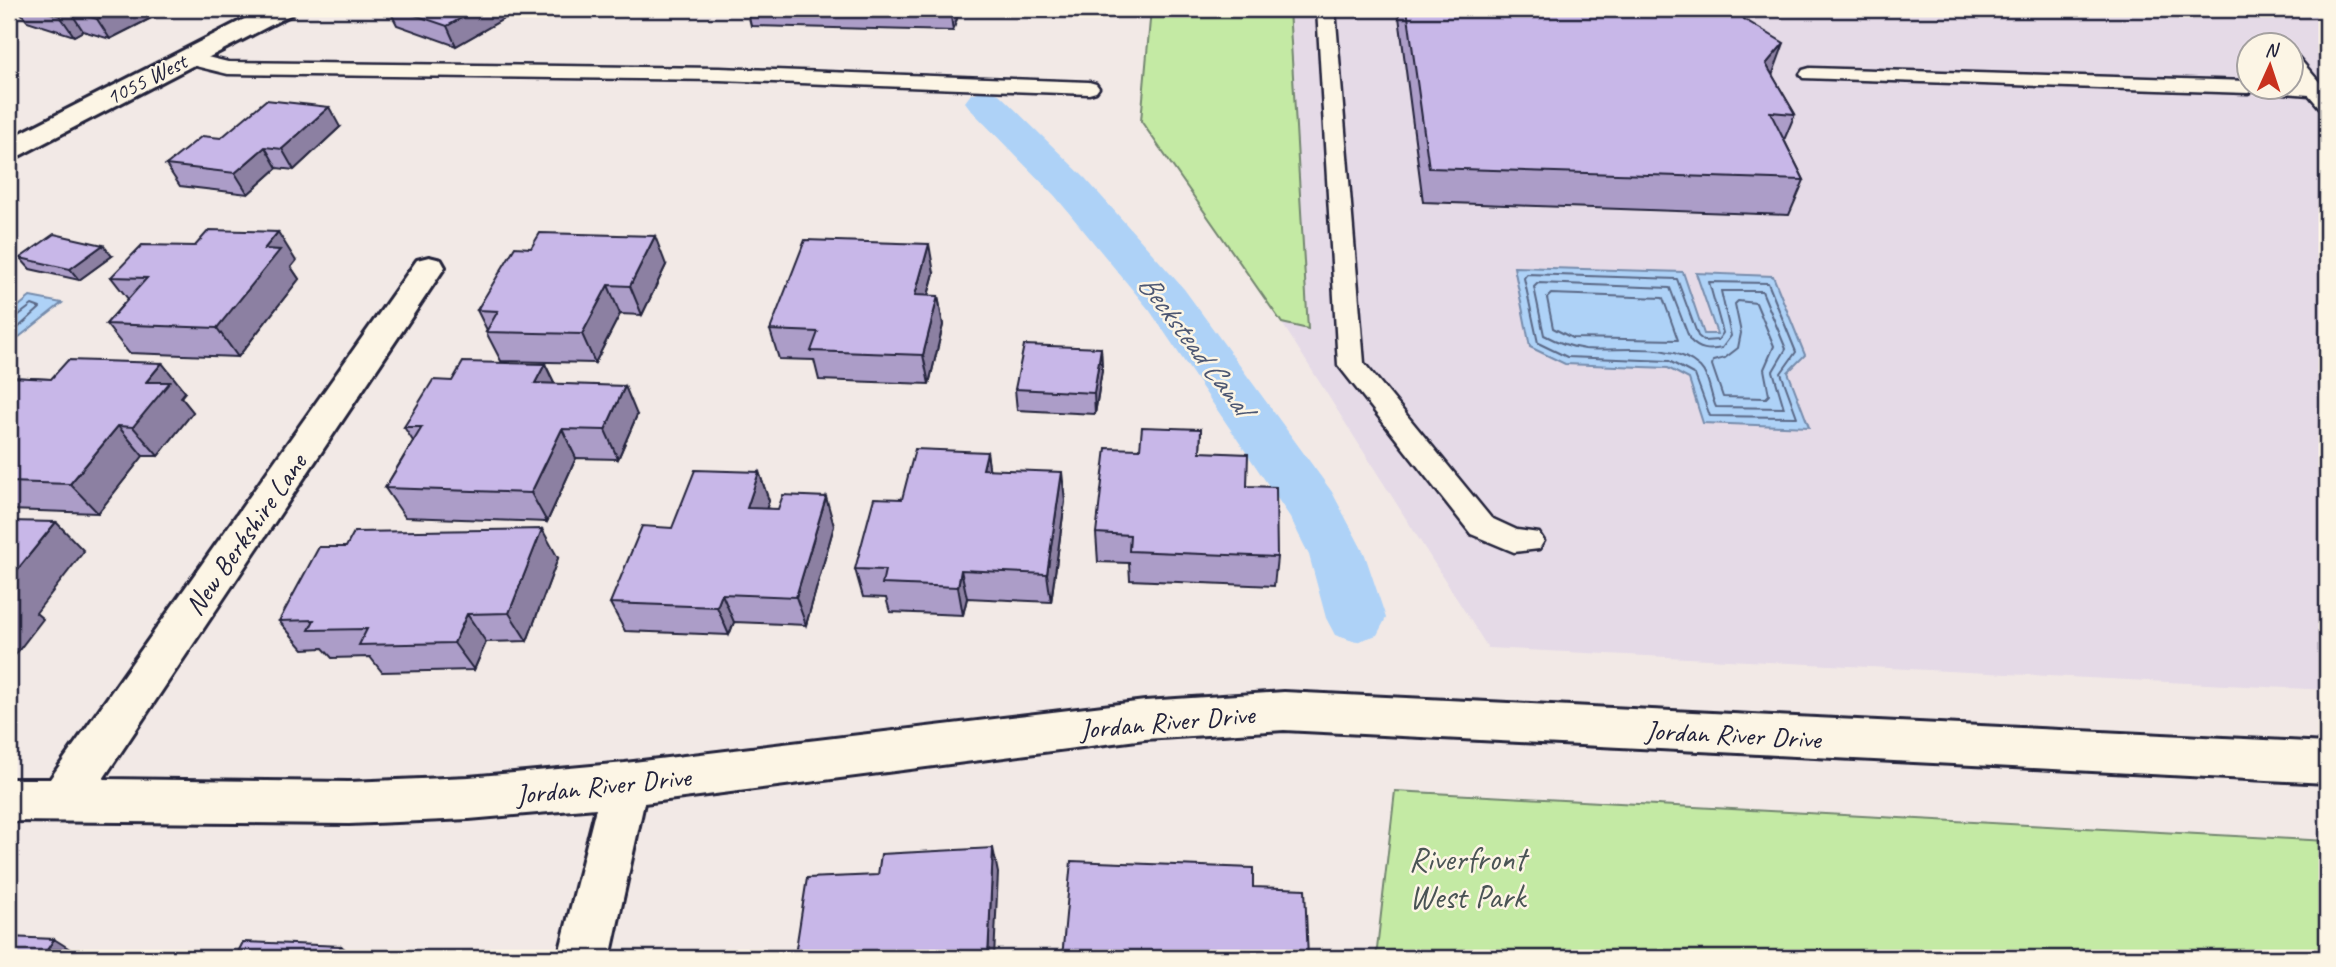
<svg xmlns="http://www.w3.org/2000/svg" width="2336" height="967" viewBox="0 0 2336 967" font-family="Caveat,sans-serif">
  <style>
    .built { fill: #e5dae7; fill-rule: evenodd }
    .green { fill: #c4eaa4; stroke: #738670; stroke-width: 2 }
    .water { fill: #aed2f7; stroke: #768cac; stroke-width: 2 }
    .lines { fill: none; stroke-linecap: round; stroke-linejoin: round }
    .shore { stroke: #5a6886; stroke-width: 2 }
    .canal { fill: #aed2f7; fill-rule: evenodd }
    .service-casing { stroke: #22223b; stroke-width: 5 }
    .minor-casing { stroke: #22223b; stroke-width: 6 }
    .service { fill: #fcf5e5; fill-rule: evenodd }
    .minor { fill: #fcf5e5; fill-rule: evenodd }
    .wall { fill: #ac9dc8; stroke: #22223b; stroke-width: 2 }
    .shaded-wall { fill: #8c80a2; stroke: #22223b; stroke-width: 2 }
    .building { fill: #c8b7e8; stroke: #22223b; stroke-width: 2 }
    .labels { text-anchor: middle; stroke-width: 5; stroke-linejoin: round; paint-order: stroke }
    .far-street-label { font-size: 23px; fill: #22223b; stroke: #fcf5e5 }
    .street-label { font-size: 28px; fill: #22223b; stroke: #fcf5e5 }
    .water-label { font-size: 30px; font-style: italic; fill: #4c5773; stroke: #fcf5e5 }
    .near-park-label { font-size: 33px; fill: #4a5455; stroke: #fcf5e5 }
  </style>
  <rect width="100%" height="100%" fill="#f2e9e6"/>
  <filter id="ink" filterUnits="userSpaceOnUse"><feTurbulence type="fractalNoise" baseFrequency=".0143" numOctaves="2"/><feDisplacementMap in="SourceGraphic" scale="14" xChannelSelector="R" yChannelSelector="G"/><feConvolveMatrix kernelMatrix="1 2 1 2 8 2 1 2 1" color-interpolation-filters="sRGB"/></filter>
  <g filter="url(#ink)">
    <path class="built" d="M1151 9H2327V690L1488 648 1282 323 1141 121ZM2248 46H2290V88H2248Z"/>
    <path class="green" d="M1151 9H1289L1308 329 1282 323 1141 121Z
      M1395 791 2327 841V958H1376Z"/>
    <path class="water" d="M1514 267 1683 272 1704 334H1717L1696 273 1773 276 1805 355 1788 372 1809 427 1703 423 1689 379 1668 368 1565 364 1530 347Z
      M30 297 62 303 9 345V314Z"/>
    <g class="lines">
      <path class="shore" d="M1527 274 1677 279 1698 336 1704 341 1718 340 1723 333 1709 282 1768 283 1796 352 1781 373 1797 417 1710 416 1695 375 1669 361 1567 357 1538 343 1524 278Z
        M1538 283 1670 288 1690 340C1699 350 1709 351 1722 348L1731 336 1721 291H1762L1786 349 1773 371 1784 408 1716 407C1710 395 1710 377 1700 367 1671 340 1621 352 1585 349 1570 347 1557 342 1544 335L1534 287Z
        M1551 294 1663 298 1678 340 1572 338 1553 328 1547 298Z
        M1738 301 1756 303 1774 346 1764 369 1769 395 1766 398 1723 397 1712 365 1713 361 1725 358 1738 348 1741 333 1735 304Z
        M9 319 15 318 32 305 40 308 9 336"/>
      <path class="canal" d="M985 90 999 94 1085 178 1184 289 1332 492 1365 555 1386 618 1377 635 1356 642 1335 635 1326 618 1309 555 1290 517 1150 311 1055 196 971 110 965 102 971 94Z"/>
      <g class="service-casing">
        <path id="service" d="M1317 9H1335L1364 363 1491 518 1517 530 1539 533 1544 541 1539 549 1514 552 1471 534 1338 365Z
          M186 52 228 62 719 68 1089 82 1096 84 1099 88 1096 92 1089 94 719 80 228 74 179 62 176 58Z
          M2290 55 2298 57 2321 84H2327V110L2320 108 2309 95 2270 92 2267 88H2290V82L2299 83 2290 73Z
          M1810 68 2248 81V88H2258L2248 93 1803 78 1800 74 1803 70Z"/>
      </g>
      <g class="minor-casing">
        <path id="minor" d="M264 9H296L292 14 19 156 9 159V139Z
          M429 257 441 260 445 267 103 779 349 782 469 777 625 763 1145 701 1284 692 2327 743V783L1284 730 1145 739 644 803 610 958H558L596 808 469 819 349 824 9 821V779H50L417 260Z"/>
      </g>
      <use href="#service" class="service"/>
      <use href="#minor" class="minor"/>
    </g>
    <path class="wall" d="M18 9H169L110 39 83 31 74 36 27 21Z
      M389 9H521L456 46 397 25Z
      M747 9H960L953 31 751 26Z
      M1398 9H1739L1772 75 1795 114 1784 140 1804 180 1789 215 1423 202Z
      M340 127 294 170 277 168 248 194 180 186 166 165 221 138Z
      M112 256 79 280 30 269 20 258Z
      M296 261 291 267 299 279 238 357 129 353 106 324 128 299 111 277Z
      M666 265 642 315 620 314 595 363 501 361 486 332 487 330 477 310Z
      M934 273 928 296H938L943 325 929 384 819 380 814 360 779 359 770 330Z
      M1101 348 1102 370 1095 414 1017 410 1015 389Z
      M162 363 185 392 181 397 193 412 158 456H143L98 513 9 510V377L51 379Z
      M545 364 555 384 637 415 618 459 576 458 547 522 405 517 385 488 413 441 404 427 452 381Z
      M1201 429 1200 452 1247 486 1277 557 1274 586 1130 580 1129 563 1098 562 1096 533 1140 449Z
      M987 452 989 469 1065 501 1051 602 967 598 963 615 890 612 886 598 863 597 855 569Z
      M759 472 769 501 766 508 834 526 806 625 734 622 729 635 625 631 610 603 672 528Z
      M558 558 527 641 486 642 474 670 382 672 370 657 332 658 323 648 303 649 279 621Z"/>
    <path class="shaded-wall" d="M118 9H169L110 39 97 19Z
      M477 9H521L456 46 447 26Z
      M950 9H960L953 31Z
      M70 11 83 31 74 36 60 16Z
      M1784 43 1772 76 1766 64Z
      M329 107 340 127 294 170 282 149Z
      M265 147 277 168 248 194 235 173Z
      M278 232 296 261 291 267 299 279 238 357 217 328 264 249Z
      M655 236 666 265 642 315 630 286Z
      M929 244 934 273 920 324 915 295Z
      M103 245 112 256 79 280 70 269Z
      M608 285 620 314 595 363 582 334Z
      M938 296 943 325 929 384 923 355Z
      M1101 348 1102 370 1095 414 1094 393Z
      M162 363 185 392 181 397 193 412 158 456 133 427 146 382Z
      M545 364 559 394 535 383Z
      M625 386 637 415 618 459 605 430Z
      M118 426 143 456 98 513 70 484Z
      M562 429 576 458 547 522 531 493Z
      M987 452 991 481 983 469Z
      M759 472 769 501 757 536 747 508Z
      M1062 472 1065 501 1051 602 1047 574Z
      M826 497 834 526 806 625 796 597Z
      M56 522 84 551 36 613 43 619 9 663V580Z
      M542 529 558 558 527 641 509 613Z
      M961 570 967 598 963 615 958 587Z
      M722 594 734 622 729 635 717 607Z
      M467 614 486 642 474 670 454 643Z
      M993 848 998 873 994 958H988Z
      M54 939 84 958H42Z
      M341 946 356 958H336Z"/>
    <path class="building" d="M37 9H118L97 19 70 11 60 16Z
      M397 9H477L447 26Z
      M1407 9H1739L1744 19 1784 43 1766 64 1795 114 1770 112 1804 180 1429 168Z
      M266 100 329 107 282 149 265 147 235 173 166 165 202 136 221 138Z
      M209 230 278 232 264 249 280 250 217 328 106 324 147 278 111 277 142 245 195 246Z
      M540 233 655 236 630 286 608 285 582 334 486 332 498 311 477 310 515 247 531 248Z
      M54 234 103 245 70 269 20 258Z
      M805 240 929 244 915 295 938 296 923 355 811 351 818 332 770 330Z
      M1024 345 1101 348 1094 393 1015 389Z
      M68 360 162 363 146 382H170L133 427 118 426 70 484 9 482V377L51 379Z
      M463 362 545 364 535 383 625 386 605 430 562 429 531 493 385 488 422 427H404L433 380 452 381Z
      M1142 427 1201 429 1200 452 1248 454 1247 486 1276 487 1277 557 1129 551 1130 535 1096 533 1106 448 1140 449Z
      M915 449 987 452 983 469 1062 472 1047 574 961 570 958 587 882 584 885 570 855 569 874 498 902 499Z
      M695 470 759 472 747 508 778 509 783 495 826 497 796 597 722 594 717 607 610 603 642 526 672 528Z
      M9 521 56 522 9 580Z
      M542 529 509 613 467 614 454 643 359 645 367 629 309 630 314 620 279 621 319 547H346L354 532Z
      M993 848 988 958H744L795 955 807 878 878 875 881 854Z
      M1071 861 1253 868V887L1305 889 1308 958H1062Z
      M9 937 54 939 42 958H9Z
      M243 942 341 946 336 958H150L154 951 237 954Z"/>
  </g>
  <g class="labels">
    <g class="far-street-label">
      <text transform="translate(146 79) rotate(-27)" y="8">1055 West</text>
    </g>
    <g class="street-label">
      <text transform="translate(245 534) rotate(-55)" y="10">New Berkshire Lane</text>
      <text transform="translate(1167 721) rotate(-5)" y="10">Jordan River Drive</text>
      <text transform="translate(1733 734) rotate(3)" y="10">Jordan River Drive</text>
      <text transform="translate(603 785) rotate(-6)" y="10">Jordan River Drive</text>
    </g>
    <g class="water-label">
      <text transform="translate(1195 344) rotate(53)" y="10">Beckstead Canal</text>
    </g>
    <g class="near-park-label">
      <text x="1467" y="870">Riverfront<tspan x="1467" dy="38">West Park</tspan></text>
    </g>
  </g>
  <rect width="2336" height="967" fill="none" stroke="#fcf5e5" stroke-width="35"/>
  <rect x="18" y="18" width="2301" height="932" fill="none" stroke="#22223b" stroke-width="2.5" filter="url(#ink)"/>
  <g transform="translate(2270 66) rotate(3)"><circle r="33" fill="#fcf5e5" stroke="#a5a1a1" stroke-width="2"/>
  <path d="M0-5L12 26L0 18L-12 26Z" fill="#c8321e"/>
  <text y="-10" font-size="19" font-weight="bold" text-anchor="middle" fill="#22223b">N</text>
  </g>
</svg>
